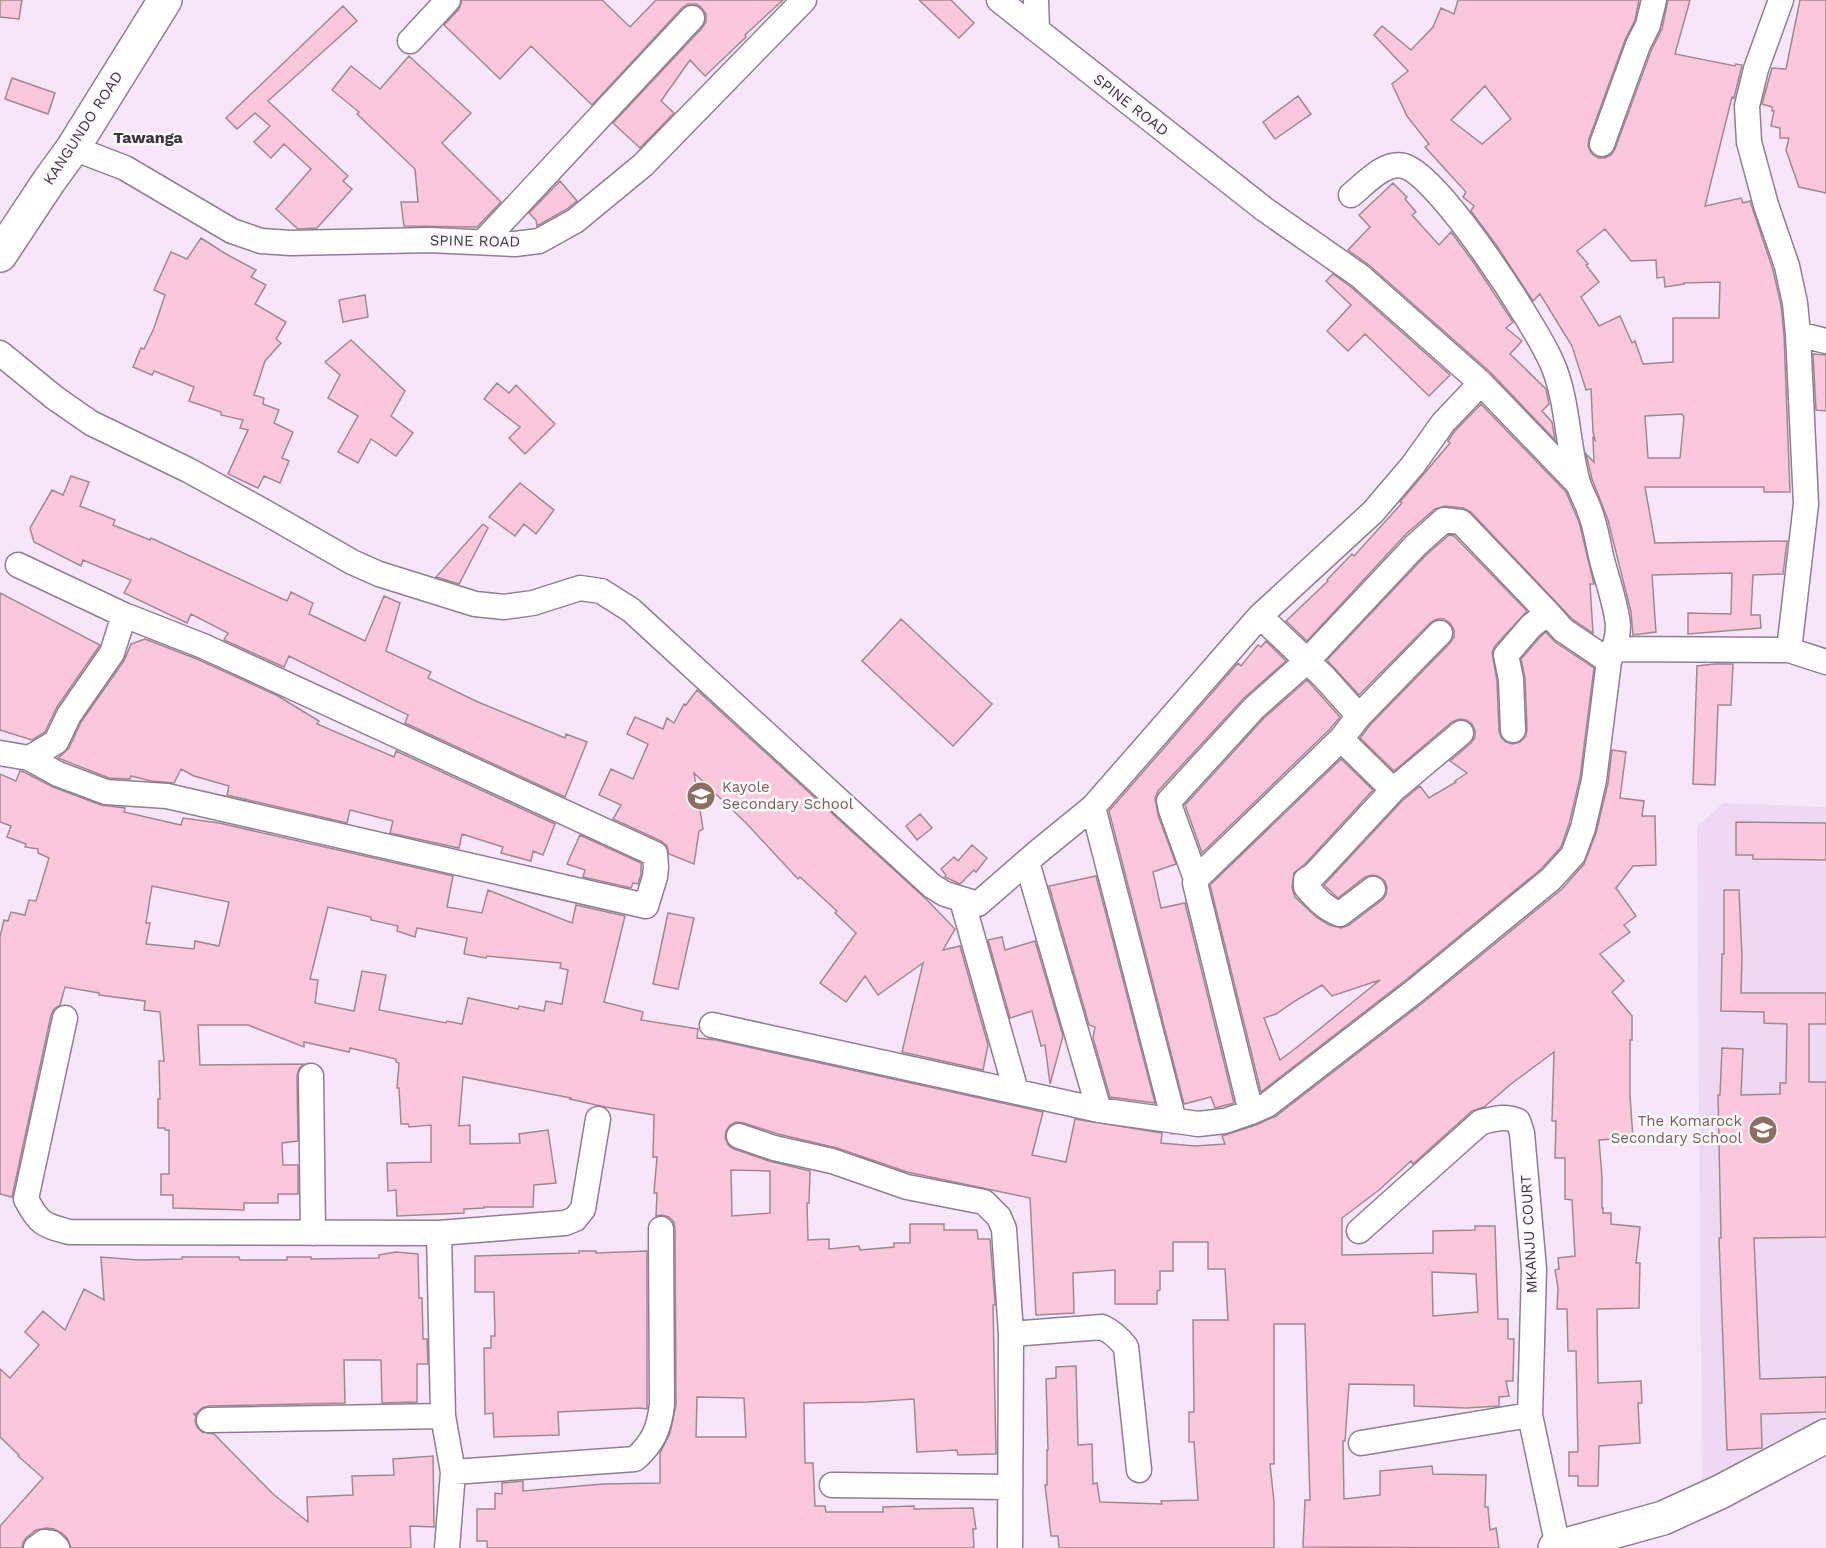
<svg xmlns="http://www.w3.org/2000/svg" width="1826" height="1548" viewBox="0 0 1826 1548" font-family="'Work Sans',sans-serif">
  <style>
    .built { fill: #edd9f2 }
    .building { fill: #fac8da; stroke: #a08890; stroke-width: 1.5; fill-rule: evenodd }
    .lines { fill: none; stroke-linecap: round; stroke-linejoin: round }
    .street-casing { stroke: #8d7e90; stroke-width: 27 }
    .secondary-casing { stroke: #8d7e90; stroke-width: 36 }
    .highway-casing { stroke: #8d7e90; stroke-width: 36 }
    .street { stroke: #fff; stroke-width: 24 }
    .secondary { stroke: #fff; stroke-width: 33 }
    .highway { stroke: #fff; stroke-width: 33 }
    .labels { text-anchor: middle; stroke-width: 5; stroke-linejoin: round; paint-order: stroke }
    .street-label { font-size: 15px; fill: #3c363e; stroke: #fcf9fd }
    .education-label { font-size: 15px; fill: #785e54; stroke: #fcf9fd; text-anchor: start }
    .neighbourhood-label { font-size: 16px; font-weight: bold; fill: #3d3040; stroke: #fcf9fd }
  </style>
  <rect width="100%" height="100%" fill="#f7e6fa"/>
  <path class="built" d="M1723 803 1826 807V1434L1702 1492 1697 827Z"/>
  <path class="building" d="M0 0H22L19 19 0 17Z
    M462 0H602L630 27 656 0H783L745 35 746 37 705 76 690 60 661 101 674 113 640 148 613 123 702 28 706 22V14L701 7 696 4H688L682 8 592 105 531 46 500 79 444 25 459 9Z
    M919 0H951L974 23 959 38Z
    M1458 0H1639L1635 20 1625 40 1589 139 1588 146 1591 153 1598 158H1605L1611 155 1615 149 1651 51 1662 29 1668 0H1690L1675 54 1735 66 1736 64 1742 65 1734 98 1732 97 1705 206 1741 198 1743 203 1750 201 1773 270 1781 305 1784 335 1790 492H1764V487H1645L1655 543 1787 541 1783 574 1753 575 1751 615H1760L1761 628 1688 634V613L1731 614 1732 573 1652 575 1656 632 1633 635 1631 612 1608 520 1592 479 1586 454 1594 462 1593 438 1595 440 1593 432 1591 389 1586 390 1572 346 1540 294 1533 301 1497 246 1471 211 1474 206 1463 197 1466 192 1425 147 1429 144 1407 116 1392 84 1408 71 1374 35 1382 26 1411 50 1433 27 1441 8 1454 14ZM1485 86 1511 119 1482 144 1451 120ZM1605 229 1631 261 1656 260 1657 278 1664 277 1665 287 1684 284V283L1720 282 1719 318H1673V362L1643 364 1635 341 1632 343 1620 316 1599 326 1581 297 1599 282 1589 269 1586 265 1588 264 1577 251ZM1682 414 1684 417 1680 458H1648L1645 416Z
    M1800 0H1826V193L1799 187 1786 150 1789 138H1780V128L1771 126 1774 111H1772V107L1762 104 1772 68 1786 69Z
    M343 6 357 21 268 101 348 176 343 181 352 189 317 228 298 229 276 209 311 169 284 144 271 158 254 142 270 126 255 113 237 129 226 118Z
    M409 56 471 113 442 143 501 202 477 227 404 226 401 202H418L415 169 357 114 359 112 332 90 351 66 380 89Z
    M12 78 55 93 48 114 5 99Z
    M1298 96 1311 114 1275 139 1263 122Z
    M560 181 577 201 567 209 537 226 536 220 529 213Z
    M1393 183 1407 197 1405 199 1416 212 1412 215 1439 245 1451 232 1474 263 1513 322 1506 328 1522 341 1510 354 1546 389 1549 404 1542 411 1552 422 1555 440 1490 372 1369 265 1348 250 1370 227 1359 215Z
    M201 238 226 254 256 270 251 277 266 285 255 304 286 322 276 339 281 343 265 361 254 395 264 398 263 404 279 410 274 423 293 432 282 458 289 461 280 483 264 476 258 488 228 474 248 430 240 428 243 420 221 415V412L189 401 194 387 154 371 152 375 133 367 141 348 144 349 154 328 165 295 154 290 171 252 187 259Z
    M1333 274 1351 287 1450 375 1429 396 1365 334 1348 351 1327 331 1351 305 1326 281Z
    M365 295 368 317 343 322 339 300Z
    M351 340 405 391 391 416 413 433 396 456 371 439 358 463 338 452 358 416 328 398 340 375 325 362Z
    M1813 354 1826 355V411L1816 410Z
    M497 383 509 393 516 385 555 424 525 454 509 438 520 427 484 399Z
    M1481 404 1566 492 1579 522 1594 584H1590L1593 633 1572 619 1471 512 1463 508 1445 506 1435 509 1406 534 1307 641 1286 621 1328 581 1327 580 1352 554 1354 556 1402 503 1400 502 1450 443 1448 441 1454 432Z
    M71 476 89 482 80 506 115 520 113 525 150 540 151 538 287 601 291 592 313 603 309 614 365 641 384 596 400 603 386 651 431 672 428 678 478 702 565 738 566 734 587 742 565 797 405 723 408 715 289 656 284 667 224 640 228 633 191 614 187 623 124 593 131 580 83 560 81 566 34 542 30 528 52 490 63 495Z
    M520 483 554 510 536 534 524 524 515 536 489 517Z
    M483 524 488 528 459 584 436 577Z
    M1449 535 1454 536 1527 611 1495 646 1492 652 1497 681 1499 731 1501 737 1506 742 1513 744 1520 742 1526 736 1527 729 1525 678 1521 659 1541 636 1546 632 1555 642 1594 668 1580 778 1569 824 1561 847 1541 869 1407 979 1261 1092 1210 885 1341 759 1373 790 1305 864 1294 873 1292 888 1295 897 1316 917 1329 925 1341 928 1349 925 1382 900 1386 895 1387 888 1385 881 1378 876 1372 875 1365 877 1338 898 1324 885 1403 800 1420 786 1429 798 1456 782 1455 781 1467 773 1450 761 1471 743 1475 737V731L1472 724 1466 720 1459 719 1452 722 1394 771 1360 738 1370 725 1450 643 1454 637V630L1450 623 1444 619H1437L1430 623 1359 695 1327 660 1426 555ZM1380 980 1296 1048 1280 1060 1264 1018 1276 1014 1295 1001 1322 985 1332 996Z
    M0 593 100 645 57 707 45 732 32 740 0 730Z
    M901 619 992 704 953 746 862 661Z
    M145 639 197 659 278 696 319 721 317 724 394 757 396 751 555 824 543 855 533 851 531 861 501 853 503 847 462 834 459 848 390 833 393 821 350 810 347 823 227 795 229 786 194 776 181 769 174 783 151 781 131 776 130 779 109 778 58 758 69 748 81 722 124 661 131 644Z
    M1266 641 1286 661 1244 698 1158 791 1155 798 1158 815 1176 864 1153 872 1161 908 1185 903 1234 1103 1215 1108 1211 1097 1184 1104 1109 811 1238 663 1241 666 1258 645 1261 647Z
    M1715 664H1733L1731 705H1718L1715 785 1693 784 1697 666Z
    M1307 680 1340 717 1330 729 1202 853 1185 805 1264 718Z
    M697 690 927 900 955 929 943 950 960 946 988 1045 983 1070 902 1052 923 963 878 995 865 976 846 1002 820 983 856 933 835 913 837 911 800 877 798 879 746 823 694 773 703 829 699 831 694 864 669 854 667 846 661 841 613 819 621 805 599 795 611 769 633 779 648 744 627 734 635 717 663 729 667 718 674 723 684 704 686 705Z
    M1612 750 1626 752 1620 798 1644 801 1642 816H1655L1656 865 1633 866 1616 888 1636 916 1624 925 1630 932 1600 954 1624 981 1612 992 1632 1016V1040H1630V1096L1633 1138 1599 1140 1602 1177V1208H1603V1213H1611V1224L1640 1227 1636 1263H1640L1639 1308 1597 1309 1598 1383 1641 1381 1642 1403H1638L1640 1443 1599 1446 1598 1486H1578V1476H1569V1452H1578L1576 1351H1568L1567 1309H1557L1558 1288 1555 1270 1559 1269 1558 1258 1575 1256 1572 1200 1565 1199V1158H1555L1556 1121H1552L1554 1052 1511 1084 1484 1107 1472 1111 1413 1164 1411 1161 1379 1190 1342 1218V1255L1433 1253V1231L1475 1230V1226H1495L1498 1319H1508V1339H1514L1513 1381H1506L1509 1396 1499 1397V1406L1466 1408 1414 1406V1385L1349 1384 1345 1441H1343L1344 1499 1380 1495V1471L1432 1466 1433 1474 1486 1475 1485 1507H1488L1490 1530 1496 1528 1499 1548 1303 1547 1305 1500H1310L1305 1324H1274V1464H1270L1274 1502V1548H1059L1058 1536H1051L1045 1485H1047V1450H1048L1046 1379 1056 1378V1367L1076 1366 1078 1445 1092 1444 1093 1484 1097 1483 1100 1502 1162 1504 1161 1501 1198 1500 1194 1442H1189V1412H1194L1193 1320H1228L1225 1269H1208V1242H1173V1271H1160V1290L1157 1291V1304H1115V1270L1073 1273 1074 1313 1036 1315 1030 1198 907 1172 837 1148 778 1134 744 1123 736 1122 730 1125 726 1131 725 1138 729 1146 734 1149 769 1161 810 1171 809 1203H807L808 1240 829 1239V1249L859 1246 860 1250 894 1247V1243H910V1224H944V1230H977L978 1239H990L995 1302V1305H993L996 1454 958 1455 957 1450 917 1452 914 1399 868 1402 804 1403 805 1463H813L815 1506H825L826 1512H883V1507L914 1506V1509L973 1508 976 1529H973L974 1548H487V1541H477V1509H495V1493L502 1494V1483L523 1481V1491L603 1484 660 1483V1453L670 1433 676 1405 675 1229 674 1222 669 1217 662 1215 656 1216 657 1193H654L657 1157H653L654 1115 605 1107 570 1099 571 1098 463 1077 459 1126 470 1125V1144L520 1143 519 1134 548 1130 556 1183 534 1185 533 1207H484V1208L464 1209V1213L397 1216 396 1190 388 1191 387 1163 431 1162V1125L409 1127 408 1124H401L399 1088H397L399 1063 396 1062V1059L350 1048 349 1052 304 1042V1047L248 1025H198L200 1065 304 1064 299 1069 297 1076 298 1141 282 1143 283 1165H298V1194H278V1203H244V1210L173 1208V1195H161V1174H169V1130H165V1128H158V1099H160L159 1061H164L160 1012 144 1010 145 1001 99 995V993L65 987 60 1005 54 1009 51 1015 12 1197 0 1194V937L4 920 8 921 11 912 25 915 29 900 36 901 49 858 38 853V849L25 847 26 844 7 837 11 826 0 822V774L16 781 20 771 24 772 53 787 101 805 125 808 124 812 181 825 183 818 219 823 453 876 447 907 482 913 488 890 572 923 576 905 625 916 604 1002 643 1012 641 1020 698 1029 697 1038 716 1040 1043 1112 1032 1155 1066 1162 1075 1119 1162 1133 1161 1143 1195 1146 1225 1144 1222 1136 1256 1125 1276 1116 1425 1001 1562 889 1584 864 1596 833 1608 783ZM152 886 229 902 219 946 195 941 194 949 146 944 150 923H146ZM328 907 371 917V920L398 926 397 931 415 937 417 928 467 938 464 954 486 958 487 956 561 963 560 968 568 970 562 1004 546 1001 544 1011 519 1006 518 1009 468 998 462 1024 447 1021 446 1023 379 1010 386 975 362 971 354 1011 315 1003 318 980 310 979ZM731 1170 770 1171V1213L732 1216ZM1432 1272 1476 1274 1478 1312 1433 1316ZM697 1397 744 1398 746 1437H696Z
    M920 814 932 828 917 840 906 826Z
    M1736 822 1826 823V860L1753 859V855H1736Z
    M580 835 641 863V874L638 884 633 883 631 888 583 877 585 870 567 864Z
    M972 845 987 858 976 872 974 870 960 884 945 877 946 875 941 869 954 857 958 861Z
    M1096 876 1155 1103 1110 1097 1093 1038 1095 1027 1089 1025 1049 886Z
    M1724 890H1739L1742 956 1741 993H1826V1024H1809V1082H1826V1237L1754 1238 1760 1379 1826 1377V1412L1761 1414 1762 1448 1727 1450 1719 1238H1721L1718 1095H1720L1722 1048 1743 1049 1741 1095 1780 1094V1083H1786L1787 1024 1764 1023V1012L1721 1011 1722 954H1724Z
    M668 913 694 918 678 989 653 984Z
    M1002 937 1005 950 1035 941 1063 1036 1050 1084 1045 1045 1041 1046 1032 1011 1010 1018 988 940Z
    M579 1251H596V1253L647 1251V1409L640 1408 558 1412 559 1435 494 1437 493 1413 485 1414 484 1348H491V1336H495L494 1292H475V1256L579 1253Z
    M396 1252 418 1254 419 1298H422L423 1339H427L428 1364H417V1402L382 1403 381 1360H344L345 1403 209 1406 202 1408 196 1414H194L196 1416 195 1421 197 1427 202 1432 214 1434 273 1494 308 1522 307 1497 353 1495 352 1476 394 1475 393 1459 433 1456 434 1527 410 1526 411 1548H71L67 1538 62 1533 54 1529 46 1528 36 1530 27 1537 23 1542 22 1548H0V1526L43 1478 18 1456 19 1455 0 1437V1369L10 1378 39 1345 25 1332 43 1311 65 1330 84 1289 104 1300 101 1257 138 1260 182 1259V1257H239L240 1260H287V1257H311V1259L379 1258V1255Z"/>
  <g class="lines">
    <g class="street-casing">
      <path id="street" d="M999 0 1264 209 1360 276 1481 383 1578 484
        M1036 0 1037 30
        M1781 0 1756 69 1747 106 1749 142 1766 205 1787 266 1795 303 1798 334 1806 504 1789 650
        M410 41 448 0
        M1602 144 1638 45 1648 25 1654 0
        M73 148 125 168 232 231 261 241 291 243 430 240 515 244 539 241 575 221 643 165 804 0
        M483 242 692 18
        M1798 334 1826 341
        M0 353 55 398 91 423 188 470 263 511 352 562 379 574 475 604 504 607 533 603 580 588 601 591 631 610 932 886 945 894 978 904 1039 851 1093 807 1260 616 1373 512 1413 465 1443 423 1481 383
        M18 565 124 615
        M1260 616 1324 677 1359 716 1440 633
        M1615 649 1789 650 1826 662
        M1513 730 1511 679 1506 655 1531 626 1548 613 1563 630 1609 661
        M1341 739 1393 790 1314 875 1306 880V887C1316 898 1325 909 1340 914L1373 889
        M0 753 29 758 58 774 106 792 167 796 646 906 655 877 656 867 655 854 203 646 124 615 112 653 69 715 56 742 29 758
        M1393 790 1461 733
        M1093 807 1174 1121
        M1027 862 1099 1110
        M1196 879 1171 810 1169 801 1254 708 1307 661 1416 545 1444 520 1461 522 1548 613
        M962 900 1016 1091
        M65 1018 26 1199C39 1224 43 1225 69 1232L439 1233 565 1223 575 1219 583 1209 598 1119
        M712 1025 1099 1110 1198 1124 1225 1121 1251 1112 1267 1105 1416 990 1551 879 1573 855 1583 828 1594 780 1609 661C1614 650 1618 639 1618 626 1617 607 1607 580 1602 560 1598 544 1596 527 1590 512 1587 502 1581 493 1578 483 1567 444 1568 399 1552 363 1536 326 1440 176 1404 166 1384 161 1365 184 1351 195
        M311 1076 313 1233
        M1251 1112 1195 883 1196 879 1341 739 1359 716
        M739 1136 774 1148 832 1161 907 1187 984 1202 999 1217 1004 1229 1011 1334 1010 1548
        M1359 1231 1481 1122C1495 1119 1504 1115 1518 1121L1522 1133 1534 1269 1530 1415 1558 1547
        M439 1233 443 1416 453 1472 447 1548
        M1011 1334 1102 1327C1113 1332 1119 1338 1126 1347L1139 1470
        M209 1420 443 1416
        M1361 1443 1530 1415
        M453 1472 635 1459C653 1443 659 1429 662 1405L661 1229
        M832 1485 1010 1487
        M36 1548 44 1542 52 1543 57 1548"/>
    </g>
    <g class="secondary-casing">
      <path id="secondary" d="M1555 1548 1663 1518 1720 1492 1826 1436"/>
    </g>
    <g class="highway-casing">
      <path id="highway" d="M0 255 49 181 73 148 165 0"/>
    </g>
    <use href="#street" class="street"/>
    <use href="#secondary" class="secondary"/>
    <use href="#highway" class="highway"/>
  </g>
  <defs>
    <g id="school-disc" transform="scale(1.5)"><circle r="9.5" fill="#8d6e63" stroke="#fcf9fd"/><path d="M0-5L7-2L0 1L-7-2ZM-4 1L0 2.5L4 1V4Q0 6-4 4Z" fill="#fff"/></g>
  </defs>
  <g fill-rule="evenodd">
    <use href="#school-disc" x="701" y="796"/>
    <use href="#school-disc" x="1763" y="1130"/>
  </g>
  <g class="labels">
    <g class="street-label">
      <text transform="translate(1131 105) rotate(38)" y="5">SPINE ROAD</text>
      <text transform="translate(83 128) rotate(-57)" y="5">KANGUNDO ROAD</text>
      <text transform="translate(475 241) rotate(1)" y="5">SPINE ROAD</text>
      <text transform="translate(1529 1234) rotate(-93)" y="5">MKANJU COURT</text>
    </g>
    <g class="education-label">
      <text x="722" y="792">Kayole<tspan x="722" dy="17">Secondary School</tspan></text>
      <text x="1742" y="1126" text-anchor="end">The Komarock<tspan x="1742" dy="17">Secondary School</tspan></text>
    </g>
    <g class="neighbourhood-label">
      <text x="148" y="143">Tawanga</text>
    </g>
  </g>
</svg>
